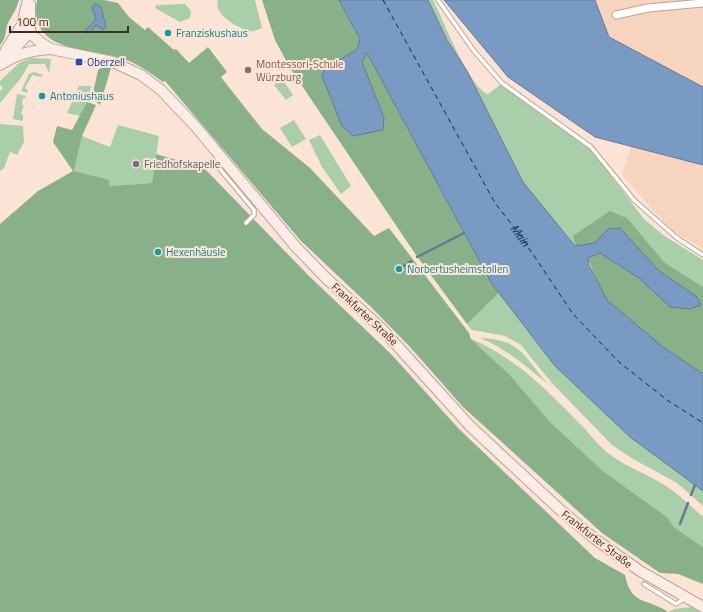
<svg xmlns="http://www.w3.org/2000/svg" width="703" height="612" viewBox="0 0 703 612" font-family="'Titillium Web',sans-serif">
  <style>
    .built { fill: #f7d4bd }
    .green { fill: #a8cfa9 }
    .forest { fill: #88b18a }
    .water { fill: #799ac3; stroke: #667a94 }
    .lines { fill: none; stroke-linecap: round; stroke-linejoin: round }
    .stream { stroke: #667a94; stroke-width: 2.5 }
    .ferry { stroke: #002d5f; stroke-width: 1; stroke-dasharray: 5 4; stroke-linecap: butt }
    .service-casing { stroke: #bea391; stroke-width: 5.5 }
    .minor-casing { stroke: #bea391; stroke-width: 9 }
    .secondary-casing { stroke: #bea391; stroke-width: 12 }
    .service { stroke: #fff; stroke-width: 3.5 }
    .minor { stroke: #fff; stroke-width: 7 }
    .secondary { stroke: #fcece7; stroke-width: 10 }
    .culture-dot { fill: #0f9aa8; stroke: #fbe4d5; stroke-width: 1.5 }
    .transit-dot { fill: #1a4fb4; stroke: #fbe4d5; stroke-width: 1.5 }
    .education-dot { fill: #8d6e63; stroke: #fbe4d5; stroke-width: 1.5 }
    .worship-dot { fill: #6b7280; stroke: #fbe4d5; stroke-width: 1.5 }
    .labels { text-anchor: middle; stroke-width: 4; stroke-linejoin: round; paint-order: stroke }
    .culture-label { font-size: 11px; fill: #0d838f; stroke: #fbe4d5; text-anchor: start }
    .transit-label { font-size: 11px; fill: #164399; stroke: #fbe4d5; text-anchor: start }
    .education-label { font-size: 11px; fill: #785e54; stroke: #fbe4d5; text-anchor: start }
    .worship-label { font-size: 11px; fill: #5b616d; stroke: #fbe4d5; text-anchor: start }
    .street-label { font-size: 11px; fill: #382e26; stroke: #fbe4d5 }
    .water-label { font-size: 12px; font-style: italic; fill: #002d5f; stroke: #fbe4d5 }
  </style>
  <rect width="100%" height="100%" fill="#fbe4d5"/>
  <path class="built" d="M595 0H703V87L609 37Z
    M631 146 703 165V249L672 231 622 175Z"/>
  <path class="green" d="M218 0H255L262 28C258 29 254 32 250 31 238 28 213 15 218 0Z
    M428 0H433C443 19 469 87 488 94L500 85 542 112 591 150 644 219 663 235 703 260V287L664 262 642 237 575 246 523 182 467 71 447 40Z
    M185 4 191 11 190 18 180 22 155 8 156 5Z
    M31 58 51 59 49 73 45 64H29L21 78 0 103V91L3 88 0 84V81L19 63Z
    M34 72 43 75 41 77 32 75 25 88 28 90 27 93 21 91 29 74Z
    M282 79 293 95 286 100 274 85Z
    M79 86H91L87 102 80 116 67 113Z
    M17 94 26 96 25 98H23L22 105H24L21 114 23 115V121L13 119Z
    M294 120 306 139 292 147 280 128Z
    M0 124 23 126 24 142 17 155 10 152 4 168 0 171Z
    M118 125 159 136 152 183 109 186 74 171 82 136 110 147Z
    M320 135 351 186 341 194 322 167 309 140Z
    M499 293 555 366 630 437 703 491V506L677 483 633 459 612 445 551 382 521 345 505 336 472 330 467 324Z
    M480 338C521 339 524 357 548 384 526 367 506 348 480 338Z
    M471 339C517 358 551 394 585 429 592 437 599 446 608 453 624 466 643 472 661 483 677 492 689 505 703 517V547L674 527 667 517 603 471 550 422 510 375Z
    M691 607 701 612H668L674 609Z"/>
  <path class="forest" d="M0 0H19C17 8 13 14 9 21 4 30 8 36 0 45Z
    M37 0H104L118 3 129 17 145 30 148 27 174 50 176 49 189 63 208 47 227 72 221 77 262 129 310 168 374 236 389 228 469 333 471 339 510 375 550 422 603 471 667 517 674 527 703 547V584L678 574 660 573 602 533 463 407 410 347 371 307 301 241 165 81 163 82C152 74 141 66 129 61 97 46 27 57 37 0Z
    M262 0H339L360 39 357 49 325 69 384 118 362 62 367 53 492 284 499 293 467 324 416 255 290 68 275 40Z
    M103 67 111 68 100 105 92 98 98 70Z
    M87 102 96 105 82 136 74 171 109 180V186L152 183 156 154 204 168 309 276 391 354 459 429 595 558 625 575C631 606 648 598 668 612H0V224L38 191 73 171 53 142 57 126 72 130Z
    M610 211 627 218 664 262 703 287V374L663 348 606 302 587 257 595 243 576 246 573 236Z"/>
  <path class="water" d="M339 0H428L447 40 467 71 523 182 575 246 595 243 608 229 620 228 658 270 697 297 701 305 690 309 670 307 639 278 600 253 588 258 589 265 607 300 663 347 703 374V491L630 437 555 366 492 284 367 53 362 62 384 118 383 130 353 136 342 126 322 76 325 69 357 49 360 39Z
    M444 0H595L609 37 703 87V165L595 137 508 77Z
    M96 4 101 7 106 27 103 30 96 25 91 32 86 33V30L96 19 92 7Z"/>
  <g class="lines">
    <path class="stream" d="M417 257 464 233
      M404 266 411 261
      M691 495 695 485
      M680 524 688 503"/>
    <path class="ferry" id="s1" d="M383 0 495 203 520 235 573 314 619 362 667 400 703 423"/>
    <g class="service-casing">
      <path id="service" d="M438 0 474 51 502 83 591 147 634 200 677 238 703 255
        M220 158 215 163 254 210V215L246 223
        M644 584 676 604 685 598"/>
    </g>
    <g class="minor-casing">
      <path id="minor" d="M616 15 648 8 703 3"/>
    </g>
    <g class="secondary-casing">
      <path id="secondary" d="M30 4V32
        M22 25 40 42 51 49 113 62 141 75 161 90 196 127 296 247 326 278 382 329 470 426 558 508 595 539 640 571 703 607
        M7 57 30 32
        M0 62 7 48 22 25 28 0
        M0 65C16 54 32 50 51 49"/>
    </g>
    <use href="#service" class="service"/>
    <use href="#minor" class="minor"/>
    <use href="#secondary" class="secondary"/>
  </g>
  <g class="culture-dot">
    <circle cx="168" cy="33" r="4"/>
    <circle cx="42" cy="96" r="4"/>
    <circle cx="158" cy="252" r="4"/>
    <circle cx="399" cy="269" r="4"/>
  </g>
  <rect class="transit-dot" x="75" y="58" width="8" height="8" rx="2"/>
  <circle class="education-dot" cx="248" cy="70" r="4"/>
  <circle class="worship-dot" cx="136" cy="164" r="4"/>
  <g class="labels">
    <g class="culture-label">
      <text x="176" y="37">Franziskushaus</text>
      <text x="50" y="100">Antoniushaus</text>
      <text x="166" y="256">Hexenhäusle</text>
      <text x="407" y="273">Norbertusheimstollen</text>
    </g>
    <g class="transit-label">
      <text x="87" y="66">Oberzell</text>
    </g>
    <g class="education-label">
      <text x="256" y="68">Montessori-Schule<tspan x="256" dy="13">Würzburg</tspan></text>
    </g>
    <g class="worship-label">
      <text x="144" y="168">Friedhofskapelle</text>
    </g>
    <g class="street-label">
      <text transform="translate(365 314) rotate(43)" y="4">Frankfurter Straße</text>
      <text transform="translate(597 539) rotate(38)" y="4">Frankfurter Straße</text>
    </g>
    <g class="water-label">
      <text dy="4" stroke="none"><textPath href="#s1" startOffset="273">Main</textPath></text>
    </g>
  </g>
  <path d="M10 26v6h118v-6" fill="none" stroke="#382e26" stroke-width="2"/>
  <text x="16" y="26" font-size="12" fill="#382e26" stroke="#fbe4d5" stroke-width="3" paint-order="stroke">100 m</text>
</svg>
